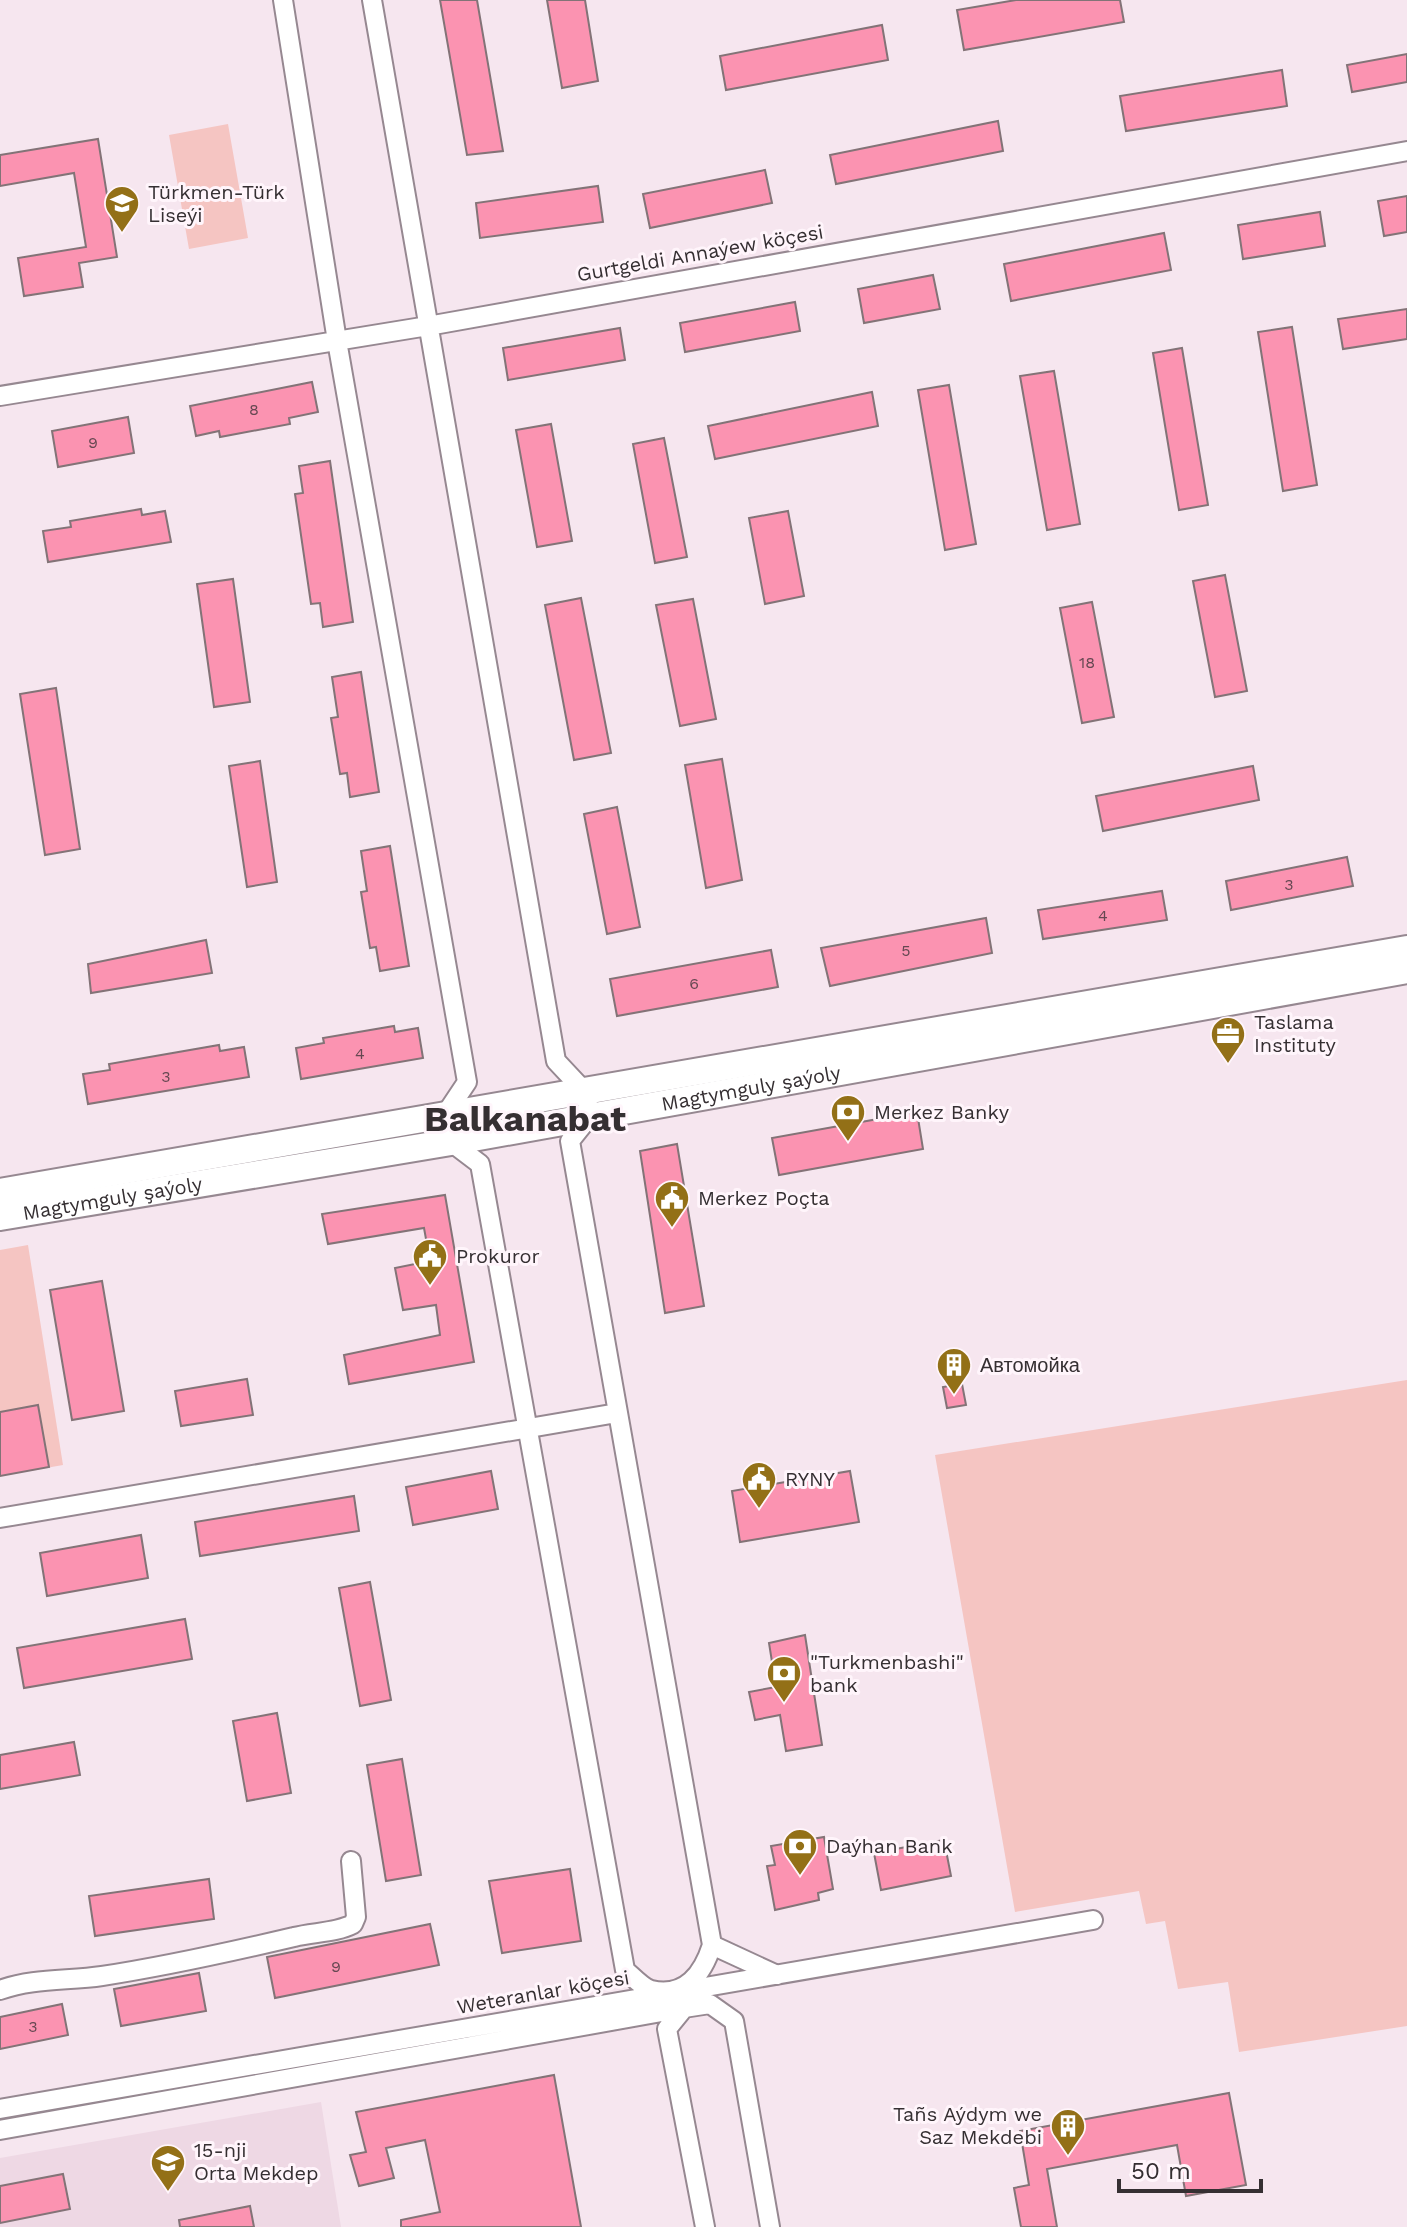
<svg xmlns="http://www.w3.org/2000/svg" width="1407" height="2227" viewBox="0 0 1407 2227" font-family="'Work Sans',sans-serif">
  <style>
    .built { fill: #eed8e4 }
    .green { fill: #f5c5c2 }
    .building { fill: #fb93b1; stroke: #837377; stroke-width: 2 }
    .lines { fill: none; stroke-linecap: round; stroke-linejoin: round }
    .street-casing { stroke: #968891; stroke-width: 22 }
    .secondary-casing { stroke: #968891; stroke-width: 30 }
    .street { stroke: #fff; stroke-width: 18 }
    .secondary { stroke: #fff; stroke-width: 26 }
    .labels { text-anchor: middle; stroke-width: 6; stroke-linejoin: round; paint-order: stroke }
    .number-label { font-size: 16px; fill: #664852 }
    .poi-label { font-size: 20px; fill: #352f32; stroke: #fff5fb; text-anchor: start }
    .street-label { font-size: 20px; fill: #352f32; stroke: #fff5fb }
    .town-label { font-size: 36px; font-weight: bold; fill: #352f32; stroke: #fff5fb }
  </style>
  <rect width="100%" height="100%" fill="#f6e6ef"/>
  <path class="built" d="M321 2102 341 2227H0V2158Z"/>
  <path class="green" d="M228 124 248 238 189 249 169 135Z
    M28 1245 63 1465 0 1476V1250Z
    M1407 1380V2026L1239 2052 1228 1982 1178 1989 1165 1921 1146 1924 1139 1891 1015 1912 935 1455Z"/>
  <path class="building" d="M440 0H477L503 151 467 155Z
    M547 0H585L598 81 562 88Z
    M1016 0H1120L1124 22 964 50 957 10Z
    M882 25 888 60 726 90 720 56Z
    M1407 54V82L1352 92 1347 65Z
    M1282 70 1287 106 1126 131 1120 96Z
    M998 121 1003 151 836 184 830 155Z
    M98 139 117 257 79 263 83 287 24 296 18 258 86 247 74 173 0 186V155Z
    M765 170 772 203 650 228 643 194Z
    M598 186 603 222 480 238 476 203Z
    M1407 196V232L1384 236 1378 201Z
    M1320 212 1325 246 1243 259 1238 225Z
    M1164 233 1171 270 1011 301 1004 264Z
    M933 275 940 309 864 323 858 289Z
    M795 302 800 331 685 352 680 323Z
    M1407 309V339L1343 349 1338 319Z
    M1292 327 1317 485 1283 491 1258 332Z
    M620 328 625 360 508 380 503 348Z
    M1182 348 1208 505 1179 510 1153 353Z
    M1054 371 1080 524 1047 530 1020 376Z
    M312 382 318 412 289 418 290 424 220 437 219 431 196 436 190 406Z
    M949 385 976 544 945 550 918 390Z
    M872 392 878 426 715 459 708 426Z
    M128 417 134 453 58 467 52 431Z
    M551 424 572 541 537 547 516 430Z
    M664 438 687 557 655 563 633 444Z
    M330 461 353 622 323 627 320 603 311 604 295 494 303 493 299 466Z
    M141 509 142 515 165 511 171 542 48 562 43 531 71 527 70 521Z
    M788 511 804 596 765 604 749 518Z
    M1225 575 1247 691 1215 697 1193 581Z
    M233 579 250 702 214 707 197 584Z
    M581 598 611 753 574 760 545 605Z
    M693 599 716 719 680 726 656 605Z
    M1092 602 1114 717 1082 723 1060 608Z
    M361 672 379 792 350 797 347 773 340 774 331 718 338 717 332 677Z
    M56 688 80 849 45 855 20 694Z
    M722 759 742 880 706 888 685 765Z
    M260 761 277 882 247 887 229 766Z
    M1253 766 1259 800 1103 831 1096 796Z
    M617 807 640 927 607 934 584 814Z
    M390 846 409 966 380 971 376 947 370 948 361 892 367 891 361 851Z
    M1347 857 1353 886 1231 910 1226 881Z
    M1162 891 1167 920 1043 939 1038 910Z
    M986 918 992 953 830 986 821 948Z
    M206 940 212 973 91 993 88 964Z
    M771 950 778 987 617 1016 610 979Z
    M394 1026 395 1032 418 1028 423 1058 301 1079 296 1048 324 1043 323 1038Z
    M219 1045 220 1051 244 1047 249 1077 88 1104 83 1074 110 1070 109 1064Z
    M917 1112 923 1149 779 1175 772 1138Z
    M677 1144 704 1306 665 1313 640 1151Z
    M445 1195 474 1362 349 1384 344 1355 440 1335 436 1305 403 1310 395 1268 430 1261 424 1228 328 1244 322 1214Z
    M102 1281 124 1411 72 1420 50 1290Z
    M247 1379 253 1415 181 1426 175 1391Z
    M962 1384 966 1405 947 1408 943 1387Z
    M38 1405 49 1467 0 1476V1412Z
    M491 1471 498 1509 413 1525 406 1487Z
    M850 1471 859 1522 740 1542 732 1491Z
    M354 1496 359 1531 200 1556 195 1522Z
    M141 1535 148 1578 47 1596 40 1553Z
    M370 1582 391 1700 360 1706 339 1588Z
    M185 1619 192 1659 24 1688 17 1648Z
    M805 1635 822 1745 786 1751 780 1715 755 1720 749 1692 776 1687 769 1643Z
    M277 1713 291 1793 247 1801 233 1721Z
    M74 1742 80 1775 0 1789V1755Z
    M402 1759 421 1875 386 1881 367 1765Z
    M824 1837 833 1889 818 1893 819 1900 775 1910 767 1866 775 1865 771 1846Z
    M944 1840 951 1876 881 1890 874 1853Z
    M570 1869 581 1941 502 1953 489 1881Z
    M209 1879 214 1919 95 1936 89 1896Z
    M430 1924 439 1965 275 1998 267 1957Z
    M199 1973 206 2011 121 2026 114 1989Z
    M62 2004 68 2035 0 2049V2017Z
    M554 2075 581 2227H401V2220L440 2212 425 2140 386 2148 394 2178 359 2186 350 2155 366 2152 356 2112Z
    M1229 2093 1246 2185 1186 2196 1177 2145 1047 2169 1057 2227H1021L1014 2188 1029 2185 1020 2131Z
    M63 2174 70 2209 0 2223V2186Z
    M250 2206 254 2227H180L179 2220Z"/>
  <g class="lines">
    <g class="street-casing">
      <path id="street" d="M283 0 337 341 467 1082 445 1115 451 1142 480 1164 625 1970C632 1976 643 1988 651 1990 686 1998 703 1973 712 1945L570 1141 590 1116 586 1093 556 1061 372 0
        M0 396 428 326 1407 151
        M0 1518 617 1413
        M712 1945 777 1975
        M0 1990C33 1978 68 1981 102 1976 167 1966 230 1952 294 1937 313 1932 336 1933 353 1924L356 1917 351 1861
        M0 2109 1093 1920
        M0 2130 684 2008
        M705 2227 667 2029 684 2008 710 2004 734 2021 770 2227"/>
    </g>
    <g class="secondary-casing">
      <g id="secondary">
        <path d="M0 1192 1407 949"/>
        <path id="s1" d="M0 1217 451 1142 1407 970"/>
      </g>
    </g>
    <use href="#street" class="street"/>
    <use href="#secondary" class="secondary"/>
  </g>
  <defs>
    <g id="school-pin" transform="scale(1.8)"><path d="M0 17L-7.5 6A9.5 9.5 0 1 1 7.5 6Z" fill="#937017" stroke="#fff5fb"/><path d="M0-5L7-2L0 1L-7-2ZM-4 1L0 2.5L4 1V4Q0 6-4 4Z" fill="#fff"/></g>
    <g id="office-pin" transform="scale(1.8)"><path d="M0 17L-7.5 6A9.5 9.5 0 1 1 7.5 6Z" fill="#937017" stroke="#fff5fb"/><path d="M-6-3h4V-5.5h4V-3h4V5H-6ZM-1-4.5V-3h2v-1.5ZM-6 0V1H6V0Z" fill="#fff"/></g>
    <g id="bank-pin" transform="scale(1.8)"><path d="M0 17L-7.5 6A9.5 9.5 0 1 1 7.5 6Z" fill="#937017" stroke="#fff5fb"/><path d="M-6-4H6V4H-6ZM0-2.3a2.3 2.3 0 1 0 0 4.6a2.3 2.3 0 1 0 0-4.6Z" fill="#fff"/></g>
    <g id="civic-pin" transform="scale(1.8)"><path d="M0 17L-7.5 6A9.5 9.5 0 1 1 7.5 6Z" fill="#937017" stroke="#fff5fb"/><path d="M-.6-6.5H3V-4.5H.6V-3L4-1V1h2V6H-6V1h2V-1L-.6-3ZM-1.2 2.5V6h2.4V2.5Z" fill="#fff"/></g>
    <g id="building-pin" transform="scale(1.8)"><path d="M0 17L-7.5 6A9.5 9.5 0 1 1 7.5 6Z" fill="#937017" stroke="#fff5fb"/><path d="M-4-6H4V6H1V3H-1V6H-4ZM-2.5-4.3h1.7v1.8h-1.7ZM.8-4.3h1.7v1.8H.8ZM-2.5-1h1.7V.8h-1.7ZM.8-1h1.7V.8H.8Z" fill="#fff"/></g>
  </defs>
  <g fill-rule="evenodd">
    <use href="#school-pin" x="122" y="203"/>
    <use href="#office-pin" x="1228" y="1034"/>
    <use href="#bank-pin" x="848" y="1112"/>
    <use href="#civic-pin" x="672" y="1198"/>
    <use href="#civic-pin" x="430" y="1256"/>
    <use href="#building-pin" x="954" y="1365"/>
    <use href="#civic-pin" x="759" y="1479"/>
    <use href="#bank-pin" x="784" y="1673"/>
    <use href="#bank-pin" x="800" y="1846"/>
    <use href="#building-pin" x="1068" y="2126"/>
    <use href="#school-pin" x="168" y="2162"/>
  </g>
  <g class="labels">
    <g class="number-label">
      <text x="254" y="415">8</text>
      <text x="93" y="448">9</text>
      <text x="1087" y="668">18</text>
      <text x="1289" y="890">3</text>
      <text x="1103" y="921">4</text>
      <text x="906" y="956">5</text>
      <text x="694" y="989">6</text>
      <text x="360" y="1059">4</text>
      <text x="166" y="1082">3</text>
      <text x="336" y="1972">9</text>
      <text x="33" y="2032">3</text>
    </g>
    <g class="poi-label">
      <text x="148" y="199">Türkmen-Türk<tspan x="148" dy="23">Liseýi</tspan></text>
      <text x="1254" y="1029">Taslama<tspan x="1254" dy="23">Instituty</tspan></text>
      <text x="874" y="1119">Merkez Banky</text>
      <text x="698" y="1205">Merkez Poçta</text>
      <text x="456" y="1263">Prokuror</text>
      <text x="980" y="1372">Автомойка</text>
      <text x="785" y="1486">RYNY</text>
      <text x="810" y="1669">"Turkmenbashi"<tspan x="810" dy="23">bank</tspan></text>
      <text x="826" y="1853">Daýhan Bank</text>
      <text x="1042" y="2121" text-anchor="end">Tañs Aýdym we<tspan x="1042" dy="23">Saz Mekdebi</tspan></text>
      <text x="194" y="2157">15-nji<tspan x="194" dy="23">Orta Mekdep</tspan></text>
    </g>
    <g class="street-label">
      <text transform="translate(700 253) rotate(-10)" y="7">Gurtgeldi Annaýew köçesi</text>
      <text dy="7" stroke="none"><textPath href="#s1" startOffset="762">Magtymguly şaýoly</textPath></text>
      <text dy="7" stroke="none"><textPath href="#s1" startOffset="114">Magtymguly şaýoly</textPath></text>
      <text transform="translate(543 1992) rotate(-10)" y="7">Weteranlar köçesi</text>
    </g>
    <g class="town-label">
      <text x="525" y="1131">Balkanabat</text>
    </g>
  </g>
  <path d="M1119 2179v12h142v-12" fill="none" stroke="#352f32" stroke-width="4"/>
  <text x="1131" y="2179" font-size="24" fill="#352f32" stroke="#fff5fb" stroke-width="6" paint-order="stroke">50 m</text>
</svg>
